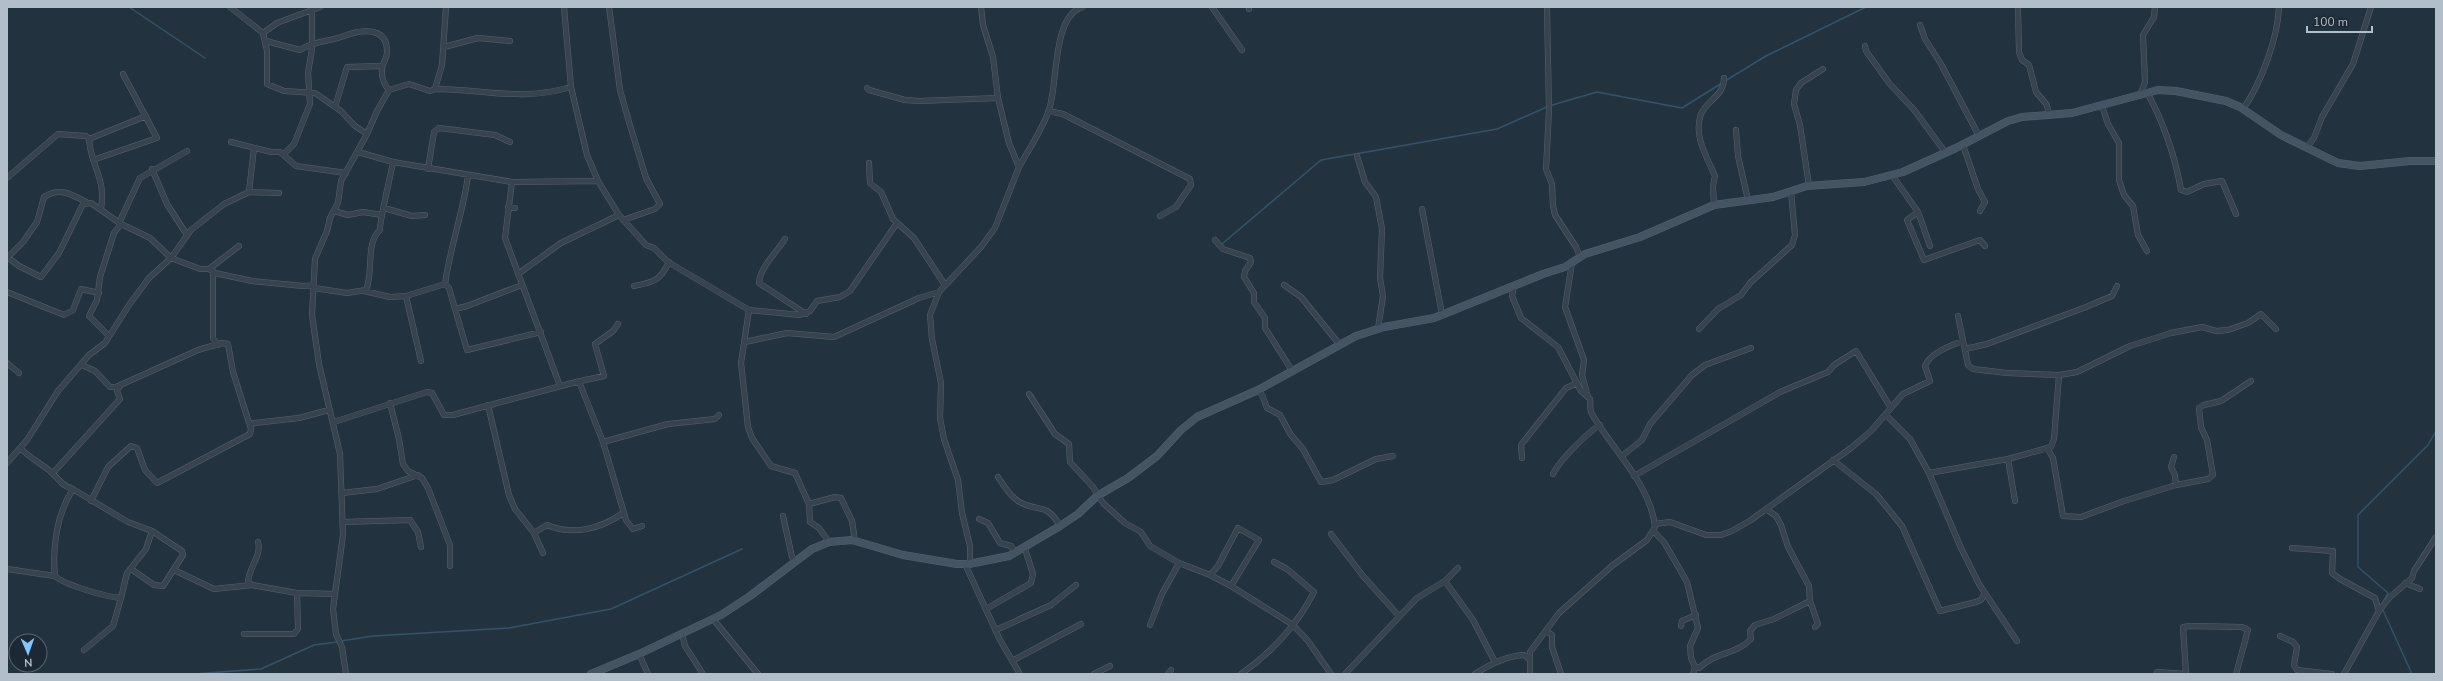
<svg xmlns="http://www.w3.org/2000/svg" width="2443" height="681" viewBox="0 0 2443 681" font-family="'Nunito Sans',sans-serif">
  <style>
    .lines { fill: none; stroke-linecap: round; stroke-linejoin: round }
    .stream { stroke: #355267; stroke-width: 1.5 }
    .street-casing { stroke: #55626d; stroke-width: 6 }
    .secondary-casing { stroke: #55626d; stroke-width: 8 }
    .street { stroke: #37444f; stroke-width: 5 }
    .secondary { stroke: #445462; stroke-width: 7 }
  </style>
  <rect width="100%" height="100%" fill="#22333f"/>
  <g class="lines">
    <path class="stream" d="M129 7 205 58
      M1725 81 1766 56 1866 7
      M1222 244 1321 160 1497 129 1549 106 1597 92 1682 108 1722 83
      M2383 602 2388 593 2358 567V515L2428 445 2436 431
      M2382 608 2412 674
      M341 641 373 636 509 628 611 609 742 549
      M194 674 261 669 314 645 337 642"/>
    <g class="street-casing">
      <path id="street" d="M230 7 263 33 267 51V84L284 91 315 93 341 111 355 126 367 134 341 181 338 203 330 218 327 231 315 259 312 315 319 364 340 454 343 535 333 609 336 634 342 647 346 674
        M564 7 571 87 587 155 598 181 619 215 646 245 654 248 668 262 749 310 741 363 748 427 752 438 771 466 795 473 809 504 810 522 819 528 829 542
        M609 7 620 90 629 122 646 178 660 204 655 209 623 220
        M1212 7 1242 50
        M1249 7V9
        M1547 7 1549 110 1546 169 1552 184 1553 206 1555 215 1576 247 1580 257
        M2018 7 2019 52 2022 60 2029 65 2036 92 2047 105 2049 115
        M1920 25 1925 39 1941 64 1979 136
        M263 33 277 23 320 7
        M266 41 300 50C314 41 326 42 341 37 358 30 388 24 387 53 387 57 384 61 383 65 380 72 383 84 389 90
        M1865 46 1866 51 1889 83 1915 111 1945 152
        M444 47 478 38 510 41
        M867 88 869 90 905 100 919 101 998 98
        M435 89C484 89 521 102 571 87
        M2148 94C2164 124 2175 156 2181 190L2187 192 2204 184 2222 181 2236 214
        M2140 95 2145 82 2143 35 2154 17 2155 7
        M2102 106 2108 124 2119 143V180L2124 195 2133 206 2138 235 2147 251
        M335 107 347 67 382 66
        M2243 109C2261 84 2278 37 2279 7
        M1048 111 1063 114 1190 179 1191 185 1176 207 1160 216
        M1736 130 1738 156 1748 200
        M367 134 377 111 389 90 409 84 430 91 435 89 442 65 446 7
        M89 139 146 116
        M231 142 271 152H280L296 166 346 173
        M1963 145 1978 189 1985 202 1980 211
        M2307 147 2314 138 2322 117 2353 64 2371 7
        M358 152 393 162 512 182 598 181
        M285 153 294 144 310 104 308 73 312 49V11
        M1357 156 1365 182 1376 197 1382 229 1380 278 1383 296 1378 329
        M93 160 157 138 123 74
        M869 163 870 183 881 192 893 219 914 238 945 285
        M1019 167C1029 149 1042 130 1049 110 1058 84 1052 15 1083 7
        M152 169 167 204 187 235
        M428 169 434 132 439 128 495 135 510 142
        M1892 175 1918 212 1907 220 1924 260 1980 240 1985 246
        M8 177 58 134 86 136 89 139C91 168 106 176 101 209
        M512 182 505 238 560 386
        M1809 186 1800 125 1794 104 1796 90 1801 83 1823 69
        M249 192 254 148
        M1714 205 1713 186 1715 176C1707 157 1693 136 1701 114 1707 100 1724 96 1724 78
        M508 207 515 208
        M384 208 412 216 425 215
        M1422 209 1442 314
        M334 211 348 215 363 212 382 215
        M1918 212 1930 246
        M119 223 140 178 187 151
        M785 239C777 252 760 267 759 283L806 314
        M1215 240 1223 249 1250 258 1251 262 1245 271 1244 277 1254 293V302L1265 318V328L1293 372
        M7 257 19 266 41 277 59 253 83 204 91 203 121 224 150 238 171 258 200 269H209L215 273 252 281 303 286 314 285
        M8 257 23 242 37 222 44 197C60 186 73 195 88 203
        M1572 263 1565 307 1584 360 1582 375 1588 397
        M209 269 239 246
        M213 271V338L218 345
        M518 274 561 243 619 215
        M445 284C450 247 463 213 468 176
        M1284 285 1301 297 1340 345
        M634 286C654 282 660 281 669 262
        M1514 286 1512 296 1521 318 1558 347 1581 391 1590 399C1591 404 1589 410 1592 414 1612 449 1651 485 1655 527L1647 540 1613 565 1559 613 1530 652V674
        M314 288 347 293 366 290C374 272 365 243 380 230 379 223 391 174 393 162
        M364 291 390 297 406 296 445 284 449 288 455 309 467 306 522 285
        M7 292 64 315 73 310 81 289 99 293
        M406 296 421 361
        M455 309 467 350 541 332
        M749 310 800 315 810 311 817 301 840 297 850 291 897 223
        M1958 316 1968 365 1973 369 2007 373 2059 375 2077 372 2130 346 2171 333 2202 327 2216 331 2228 330 2248 323 2261 314 2276 329
        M1699 329 1718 309 1741 295 1750 283 1792 245 1795 235 1791 192
        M109 336 89 316 97 300 100 277 114 233 121 224
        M745 342 787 333 834 337 919 298 939 292
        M1965 349 1987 344 2086 307 2112 296 2117 286
        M7 363 19 373
        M82 365 95 371 110 387H116L198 350 222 343 228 344 233 372 251 429 250 434 157 483 145 470 137 448 131 446 108 467 91 501
        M576 382 604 376 595 344 613 331 618 324
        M1258 390 1262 395 1267 408 1280 415 1291 435 1303 449 1321 482 1333 480 1376 459 1393 456
        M1029 394 1055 434 1069 444 1070 462 1093 487 1103 503 1125 523 1141 532 1150 546 1179 563 1210 575 1231 586 1293 625 1308 641 1331 674
        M390 403 399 439 403 464 408 471 422 478 428 488 450 545V566
        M488 405 509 495 515 509 534 533 543 553
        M1886 415 1910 439 1929 473 1961 548 1979 584 2017 641
        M334 422 427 392 432 393 444 415H453L576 382 580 384 603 442 626 520 633 529 642 526
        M250 426 254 423 299 418 329 410
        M603 442 668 424 715 419 719 415
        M20 448C29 457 40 463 50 471 58 477 61 486 71 488L128 522 152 531 146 549 127 573 121 598C107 597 64 585 55 576 52 548 57 513 73 489
        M2047 448 2053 458 2063 516 2081 517 2124 501 2176 485 2208 479 2213 475 2207 440 2201 427 2199 408 2204 405 2221 401 2251 381
        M1622 456 1642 440 1650 424 1692 375 1705 365 1751 348
        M2174 457 2171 467 2175 475 2176 485
        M1522 458 1521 445 1566 388 1577 383
        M2008 459 2015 501
        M1833 460 1876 494 1902 526 1940 611 1976 602 1981 600 1985 593
        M7 463 27 440 58 391 89 355 105 343 129 305 149 278 171 258 191 230 224 204 249 192 279 193
        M53 473 120 399 117 391 120 386
        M1929 473 2008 459 2051 447 2054 439 2059 375
        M1553 474C1559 461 1588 432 1600 425
        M1634 476 1780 392 1828 372 1834 365 1856 351 1891 408
        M998 477C1004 486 1009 495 1018 501 1037 513 1046 501 1060 526
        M342 493 377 489 418 475
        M809 504 835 497 841 498 852 521 855 541
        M1766 509 1776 516 1781 525 1788 547 1809 586 1810 601 1818 624 1815 627
        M783 516 792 557 796 562
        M979 519 988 523 1000 543 1011 546 1016 553
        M343 522 410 520 418 532 421 547
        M1655 524 1670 522 1706 535H1721L1732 531 1751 520 1851 448 1871 431 1903 394 1930 381 1925 366C1930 353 1951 345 1963 341
        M1654 532 1664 542 1687 582 1698 628 1690 646 1691 658 1695 667
        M534 533 547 525C572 536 601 529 623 513
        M1331 534 1363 576 1399 616
        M258 542C262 555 249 567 248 582L252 585 297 593 335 594
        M2292 548 2333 551 2332 573 2340 579 2375 598 2379 611
        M965 564 1000 640 1020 674
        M970 564V546L962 513 958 480 944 439 940 418 941 383 932 339 930 315 939 292 981 247 995 228 1019 167 1009 143 998 98 993 57 983 25 981 7
        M1458 568 1445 581 1473 620 1495 662
        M7 569 55 576
        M131 569 154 585 163 586 183 555 182 551 152 531
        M174 570 214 589 252 585
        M1210 575 1218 566 1238 528 1259 540 1231 586
        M2405 583 2420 589
        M986 609 1031 583 1033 574 1025 549
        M713 619 758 674
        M1150 625 1162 594 1179 563
        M1681 626 1682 621 1696 615
        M996 630 1051 605 1076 585
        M1546 631 1552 635V647L1561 674
        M244 634H294L298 629 297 593
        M682 634 685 646 703 674
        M2280 636 2293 642 2297 647 2294 665 2297 670 2332 674
        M84 650 113 626 121 598
        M639 654 648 674
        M1012 661 1081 624
        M1094 674 1110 666
        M1168 674 1171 670
        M1241 674C1270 654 1298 624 1314 592L1287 569 1274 562
        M1345 674 1417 598 1445 581
        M1475 674C1490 664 1506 656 1524 655L1528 658
        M1693 674 1695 667 1699 668C1717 651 1736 655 1751 639L1750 631 1755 625 1774 619 1810 601
        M2156 674 2157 672 2186 674 2183 627 2190 626 2242 627 2248 630 2236 674
        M2344 674 2379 611 2389 598 2412 578 2414 571 2436 537"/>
    </g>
    <g class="secondary-casing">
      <path id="secondary" d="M591 674 639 654 721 615 750 596 812 549 829 542 852 540 903 555 957 564H969L1009 556 1060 526 1078 514 1097 496 1128 478 1157 456 1181 430 1197 417 1258 390 1356 336 1384 327 1434 318 1543 274 1565 267 1585 254 1640 237 1714 205 1773 197 1807 186 1864 182 1903 172 1956 148 2008 121 2022 117 2072 113 2158 90 2176 91 2226 101 2240 107 2281 135 2338 163 2360 166 2410 161H2436"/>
    </g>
    <use href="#street" class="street"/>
    <use href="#secondary" class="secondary"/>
  </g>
  <rect width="2443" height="681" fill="none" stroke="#b2bfca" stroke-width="16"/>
  <g transform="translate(28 653) rotate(178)"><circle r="19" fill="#1c2934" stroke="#586570"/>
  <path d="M0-3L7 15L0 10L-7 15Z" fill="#83c5fe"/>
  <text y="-6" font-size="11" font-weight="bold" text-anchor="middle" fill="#b2bfca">N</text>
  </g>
  <path d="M2307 26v6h65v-6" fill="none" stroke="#b2bfca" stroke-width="2"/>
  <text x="2313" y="26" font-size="12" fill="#b2bfca" stroke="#1c2934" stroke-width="3" paint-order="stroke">100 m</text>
</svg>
